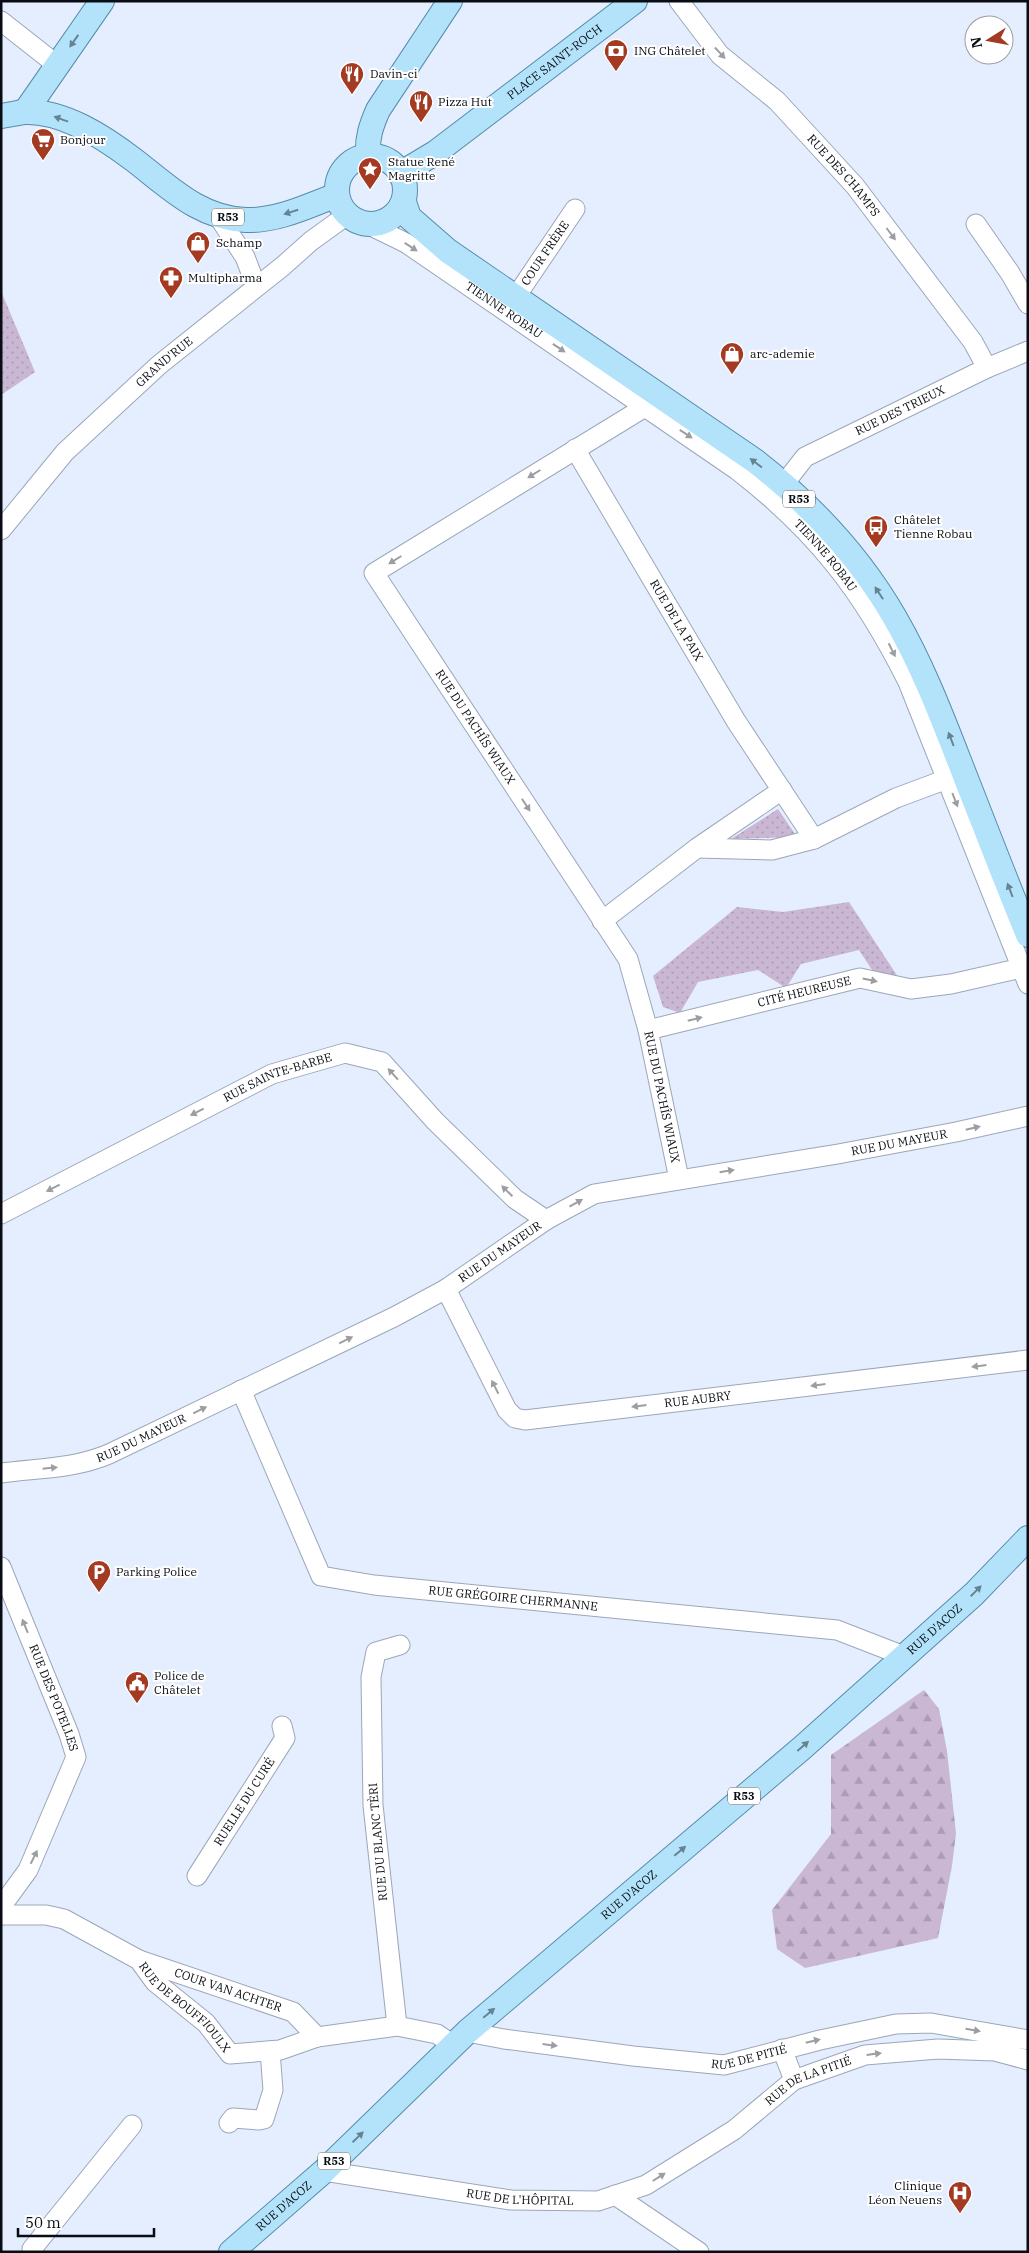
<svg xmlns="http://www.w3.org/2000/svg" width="1029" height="2253" viewBox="0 0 1029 2253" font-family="'IBM Plex Serif',serif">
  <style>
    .forest { fill: url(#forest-firs) }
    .park { fill: url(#park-dots) }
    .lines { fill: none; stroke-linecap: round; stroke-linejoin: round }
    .minor-casing { stroke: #9ba7b9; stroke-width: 21 }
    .major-casing { stroke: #578ca8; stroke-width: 26 }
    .minor { stroke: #fff; stroke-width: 19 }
    .major { stroke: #b3e3fb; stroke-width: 24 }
    .oneway { fill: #668393 }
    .oneway2 { fill: #9d9ea1 }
    .labels { text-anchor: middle; stroke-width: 4; stroke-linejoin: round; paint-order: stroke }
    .shield { fill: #fff; stroke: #53565a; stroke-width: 1 }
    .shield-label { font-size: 11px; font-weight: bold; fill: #090d13 }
    .poi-label { font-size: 12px; fill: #090d13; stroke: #fff; text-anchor: start }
    .street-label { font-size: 12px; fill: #090d13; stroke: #fff }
  </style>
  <defs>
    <pattern id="forest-firs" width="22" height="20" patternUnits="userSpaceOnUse" patternTransform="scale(1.25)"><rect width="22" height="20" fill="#c9b7d3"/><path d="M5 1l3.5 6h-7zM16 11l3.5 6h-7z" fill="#ab9cb4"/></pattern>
    <pattern id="park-dots" width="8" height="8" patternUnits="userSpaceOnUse" patternTransform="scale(1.25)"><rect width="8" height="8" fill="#c9b7d3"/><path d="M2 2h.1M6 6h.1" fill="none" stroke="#ab9cb4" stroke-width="1.8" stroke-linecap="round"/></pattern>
  </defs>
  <rect width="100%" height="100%" fill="#e4eefe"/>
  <path class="forest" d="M924 1690 939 1709 947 1751 956 1833 952 1866 938 1938 805 1968 777 1949 772 1910 831 1834V1755Z"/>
  <path class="park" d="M1 291 35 372 1 395Z
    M778 809 797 837 731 839Z
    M849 902 898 977 876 976 859 950 801 964 786 988 758 970 698 982 680 1013 663 1007 653 976 737 907 783 912Z"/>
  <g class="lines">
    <g class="minor-casing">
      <g id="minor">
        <path id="s1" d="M679 1 720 55 777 101 855 186 973 342 987 368"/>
        <path d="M1 21 57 65"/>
        <path d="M218 216 245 257 256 286"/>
        <path id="s2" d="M367 224 406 243 737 470C817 532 863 592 908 682L1028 984"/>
        <path d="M976 224 1010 273 1028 304"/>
        <path id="s3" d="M515 298 575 209"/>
        <path id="s4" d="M645 407 374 573 628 959 648 1030 679 1179"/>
        <path id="s5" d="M575 449 736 721 814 839"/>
        <path id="s6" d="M784 484 805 457 987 368 1028 351"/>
        <path id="s7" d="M1 530 65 452 159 365 283 266 311 241 347 215"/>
        <path d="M697 848 772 850 814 839 896 798 947 779"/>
        <path d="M602 921 697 848 782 790"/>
        <path id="s8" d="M648 1030 860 978 911 989 951 984 1021 968"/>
        <path id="s9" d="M1 1214 272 1074 345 1053 382 1062 435 1121 515 1199 546 1220"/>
        <path id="s10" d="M446 1289 507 1410 515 1418 525 1420 1028 1360"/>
        <path id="s11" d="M241 1390 321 1576 374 1585 837 1630 904 1656"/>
        <path id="s12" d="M1 1473C38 1468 74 1469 109 1454L394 1317 446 1289 546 1220 594 1194 838 1154 956 1132 1028 1116"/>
        <path id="s13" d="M1 1567 69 1734 76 1757 28 1870 1 1907"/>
        <path id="s14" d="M197 1876 285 1738 282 1726"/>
        <path id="s15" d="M1 1915H46L64 1919 139 1960 155 1982 206 2023 230 2054 280 2050 317 2037"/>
        <path id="s16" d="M139 1960 293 2012 317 2037 397 2026 437 2034 453 2045"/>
        <path d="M397 2026 373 1805 371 1677 376 1652 400 1645"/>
        <path id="s17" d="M467 2032 504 2039 633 2056 724 2065 820 2040 896 2024 931 2023 1028 2040"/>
        <path d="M782 2049 794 2080"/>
        <path d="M229 2123 233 2118 259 2120 264 2119 273 2090 270 2051"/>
        <path id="s18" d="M324 2171 511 2200 598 2201 646 2185 734 2130 794 2080 865 2055 938 2049 995 2051 1028 2060"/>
        <path d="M615 2195 699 2252"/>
        <path d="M32 2249 132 2125"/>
      </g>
    </g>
    <g class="major-casing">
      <g id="major">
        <path d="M25 112 102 1"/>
        <path d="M1 116C9 115 16 113 24 112 63 110 104 137 134 160 168 186 200 219 246 220 278 221 307 206 337 195"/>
        <path d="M368 155C367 138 371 126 378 110L450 1"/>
        <circle cx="371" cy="190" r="34"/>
        <path id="s19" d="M400 174 435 153 635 1"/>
        <path d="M404 202 409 217 448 251 755 461C810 504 860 557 895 618 925 670 945 725 967 781 987 832 1007 884 1028 935"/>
        <path id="s20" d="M231 2252 324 2171 467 2032 802 1748 974 1594 1028 1538"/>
      </g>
    </g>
    <use href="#minor" class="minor"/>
    <use href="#major" class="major"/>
  </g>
  <defs><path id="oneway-solid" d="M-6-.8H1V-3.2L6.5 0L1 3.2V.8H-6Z" transform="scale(1.25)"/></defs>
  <g class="oneway">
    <use href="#oneway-solid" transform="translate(74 41) rotate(125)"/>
    <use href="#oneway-solid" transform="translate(61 119) rotate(-160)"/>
    <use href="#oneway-solid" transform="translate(291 212) rotate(163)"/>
    <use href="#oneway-solid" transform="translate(756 463) rotate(-143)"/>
    <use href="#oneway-solid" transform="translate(879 593) rotate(-123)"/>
    <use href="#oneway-solid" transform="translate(951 739) rotate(-111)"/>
    <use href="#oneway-solid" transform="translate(1010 890) rotate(-111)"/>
    <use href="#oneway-solid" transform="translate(976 1591) rotate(-45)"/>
    <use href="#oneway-solid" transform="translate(803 1746) rotate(-41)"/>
    <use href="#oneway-solid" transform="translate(680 1851) rotate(-40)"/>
    <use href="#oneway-solid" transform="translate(489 2013) rotate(-40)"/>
    <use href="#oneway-solid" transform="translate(358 2137) rotate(-44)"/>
  </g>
  <g class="oneway2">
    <use href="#oneway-solid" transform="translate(720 53) rotate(47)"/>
    <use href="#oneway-solid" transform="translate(891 234) rotate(53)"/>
    <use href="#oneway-solid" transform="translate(411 247) rotate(33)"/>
    <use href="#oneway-solid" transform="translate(559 348) rotate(34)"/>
    <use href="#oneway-solid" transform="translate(686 434) rotate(33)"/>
    <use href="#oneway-solid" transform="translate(534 474) rotate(148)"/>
    <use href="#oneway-solid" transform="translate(395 560) rotate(148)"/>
    <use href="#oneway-solid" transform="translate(892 650) rotate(63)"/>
    <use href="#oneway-solid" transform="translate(955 800) rotate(69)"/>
    <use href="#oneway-solid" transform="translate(526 805) rotate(57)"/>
    <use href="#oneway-solid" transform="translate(870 980) rotate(12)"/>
    <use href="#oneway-solid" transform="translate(695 1019) rotate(-14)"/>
    <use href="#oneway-solid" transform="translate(393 1074) rotate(-132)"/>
    <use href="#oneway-solid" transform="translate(197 1112) rotate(153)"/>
    <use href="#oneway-solid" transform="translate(973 1128) rotate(-13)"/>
    <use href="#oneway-solid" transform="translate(727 1171) rotate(-9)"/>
    <use href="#oneway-solid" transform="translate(53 1188) rotate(153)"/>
    <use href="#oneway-solid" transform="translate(507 1191) rotate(-136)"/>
    <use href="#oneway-solid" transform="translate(576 1203) rotate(-29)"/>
    <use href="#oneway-solid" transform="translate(346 1340) rotate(-26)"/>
    <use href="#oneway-solid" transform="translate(979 1366) rotate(173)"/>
    <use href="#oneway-solid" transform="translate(818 1385) rotate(173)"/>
    <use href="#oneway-solid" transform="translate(495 1387) rotate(-117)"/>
    <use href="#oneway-solid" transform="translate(639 1406) rotate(173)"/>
    <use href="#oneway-solid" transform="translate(200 1410) rotate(-26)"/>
    <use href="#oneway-solid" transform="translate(50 1468) rotate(-6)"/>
    <use href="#oneway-solid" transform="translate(25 1626) rotate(-112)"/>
    <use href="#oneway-solid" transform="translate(34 1857) rotate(-64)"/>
    <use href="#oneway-solid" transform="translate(973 2030) rotate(10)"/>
    <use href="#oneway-solid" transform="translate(813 2041) rotate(-13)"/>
    <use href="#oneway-solid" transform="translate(550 2045) rotate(7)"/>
    <use href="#oneway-solid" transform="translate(874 2054) rotate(-7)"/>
    <use href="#oneway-solid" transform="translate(659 2177) rotate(-32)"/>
  </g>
  <defs>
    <g id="bank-pin" transform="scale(1.25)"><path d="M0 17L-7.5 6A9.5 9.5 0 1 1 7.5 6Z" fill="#a33a21" stroke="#fff"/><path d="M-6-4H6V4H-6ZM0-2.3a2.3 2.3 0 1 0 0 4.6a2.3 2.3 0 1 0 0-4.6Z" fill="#fff"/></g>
    <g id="restaurant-pin" transform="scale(1.25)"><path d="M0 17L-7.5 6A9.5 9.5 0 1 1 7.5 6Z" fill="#a33a21" stroke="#fff"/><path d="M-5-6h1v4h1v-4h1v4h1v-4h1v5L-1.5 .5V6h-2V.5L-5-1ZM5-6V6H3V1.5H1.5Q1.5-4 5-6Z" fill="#fff"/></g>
    <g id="supermarket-pin" transform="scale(1.25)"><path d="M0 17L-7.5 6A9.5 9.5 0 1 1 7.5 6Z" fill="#a33a21" stroke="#fff"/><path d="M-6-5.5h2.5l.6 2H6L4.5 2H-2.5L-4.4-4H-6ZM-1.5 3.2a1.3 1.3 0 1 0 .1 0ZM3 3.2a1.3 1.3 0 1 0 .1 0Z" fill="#fff"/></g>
    <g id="sight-pin" transform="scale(1.25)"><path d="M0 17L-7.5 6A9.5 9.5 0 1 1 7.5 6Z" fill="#a33a21" stroke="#fff"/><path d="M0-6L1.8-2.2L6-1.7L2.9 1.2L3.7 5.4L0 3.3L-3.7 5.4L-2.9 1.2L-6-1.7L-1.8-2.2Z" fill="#fff"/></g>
    <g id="shop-pin" transform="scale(1.25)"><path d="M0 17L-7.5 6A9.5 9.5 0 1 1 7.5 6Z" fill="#a33a21" stroke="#fff"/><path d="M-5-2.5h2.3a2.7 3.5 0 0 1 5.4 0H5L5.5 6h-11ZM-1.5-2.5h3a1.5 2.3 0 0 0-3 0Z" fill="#fff"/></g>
    <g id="pharmacy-pin" transform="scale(1.25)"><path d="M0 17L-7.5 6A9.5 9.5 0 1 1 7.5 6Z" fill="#a33a21" stroke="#fff"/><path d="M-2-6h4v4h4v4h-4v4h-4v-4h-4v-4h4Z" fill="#fff"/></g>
    <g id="bus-pin" transform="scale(1.25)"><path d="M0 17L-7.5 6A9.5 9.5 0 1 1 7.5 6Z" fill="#a33a21" stroke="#fff"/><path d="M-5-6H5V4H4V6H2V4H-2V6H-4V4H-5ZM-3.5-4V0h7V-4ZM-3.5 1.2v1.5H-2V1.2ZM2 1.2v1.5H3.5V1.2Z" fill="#fff"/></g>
    <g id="parking-pin" transform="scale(1.25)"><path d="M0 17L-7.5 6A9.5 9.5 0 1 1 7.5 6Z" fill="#a33a21" stroke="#fff"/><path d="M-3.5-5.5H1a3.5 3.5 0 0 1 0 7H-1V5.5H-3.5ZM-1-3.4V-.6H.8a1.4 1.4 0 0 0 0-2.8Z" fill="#fff"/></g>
    <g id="civic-pin" transform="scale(1.25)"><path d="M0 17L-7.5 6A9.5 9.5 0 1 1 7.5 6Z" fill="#a33a21" stroke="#fff"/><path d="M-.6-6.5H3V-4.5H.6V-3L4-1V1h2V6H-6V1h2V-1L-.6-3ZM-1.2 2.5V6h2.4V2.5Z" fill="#fff"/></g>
    <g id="hospital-pin" transform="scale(1.25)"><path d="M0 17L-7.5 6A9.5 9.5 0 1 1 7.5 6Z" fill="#a33a21" stroke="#fff"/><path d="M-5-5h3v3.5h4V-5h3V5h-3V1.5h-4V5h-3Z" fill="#fff"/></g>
  </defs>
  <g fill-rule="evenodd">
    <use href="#bank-pin" x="616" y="51"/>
    <use href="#restaurant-pin" x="352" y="74"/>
    <use href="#restaurant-pin" x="421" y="102"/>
    <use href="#supermarket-pin" x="43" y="140"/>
    <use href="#sight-pin" x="370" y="169"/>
    <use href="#shop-pin" x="198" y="243"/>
    <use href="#pharmacy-pin" x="171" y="278"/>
    <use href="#shop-pin" x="732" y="354"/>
    <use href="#bus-pin" x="876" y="527"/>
    <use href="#parking-pin" x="99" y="1572"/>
    <use href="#civic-pin" x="137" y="1683"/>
    <use href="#hospital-pin" x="960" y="2193"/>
  </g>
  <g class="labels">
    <g class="shield">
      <rect x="212" y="208.5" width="32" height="17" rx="4"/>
      <rect x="783" y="490.5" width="32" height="17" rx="4"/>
      <rect x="728" y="1787.5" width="32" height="17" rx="4"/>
      <rect x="318" y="2152.5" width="32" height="17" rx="4"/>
    </g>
    <g class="shield-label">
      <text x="228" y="221">R53</text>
      <text x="799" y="503">R53</text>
      <text x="744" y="1800">R53</text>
      <text x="334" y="2165">R53</text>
    </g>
    <g class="poi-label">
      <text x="634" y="55">ING Châtelet</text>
      <text x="370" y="78">Davin-ci</text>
      <text x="438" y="106">Pizza Hut</text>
      <text x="60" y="144">Bonjour</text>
      <text x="388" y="166">Statue René<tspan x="388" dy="14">Magritte</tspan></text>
      <text x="216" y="247">Schamp</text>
      <text x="188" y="282">Multipharma</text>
      <text x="750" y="358">arc-ademie</text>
      <text x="894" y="524">Châtelet<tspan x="894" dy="14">Tienne Robau</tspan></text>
      <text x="116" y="1576">Parking Police</text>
      <text x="154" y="1680">Police de<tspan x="154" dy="14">Châtelet</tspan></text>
      <text x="942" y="2190" text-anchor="end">Clinique<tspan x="942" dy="14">Léon Neuens</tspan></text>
    </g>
    <g class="street-label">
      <text dy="4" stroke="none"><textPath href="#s19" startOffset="191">PLACE SAINT-ROCH</textPath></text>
      <text dy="4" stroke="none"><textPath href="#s1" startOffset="241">RUE DES CHAMPS</textPath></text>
      <text dy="4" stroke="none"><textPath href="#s3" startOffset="54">COUR FRÈRE</textPath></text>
      <text dy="4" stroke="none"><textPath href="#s2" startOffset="162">TIENNE ROBAU</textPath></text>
      <text dy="4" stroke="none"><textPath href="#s7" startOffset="235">GRAND'RUE</textPath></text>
      <text dy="4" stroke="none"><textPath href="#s6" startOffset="140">RUE DES TRIEUX</textPath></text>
      <text dy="4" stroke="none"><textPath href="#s2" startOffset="568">TIENNE ROBAU</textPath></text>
      <text dy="4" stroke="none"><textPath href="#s5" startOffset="199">RUE DE LA PAIX</textPath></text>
      <text dy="4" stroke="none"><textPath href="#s4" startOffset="502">RUE DU PACHÎS WIAUX</textPath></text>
      <text dy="4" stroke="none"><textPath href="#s8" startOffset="161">CITÉ HEUREUSE</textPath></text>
      <text dy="4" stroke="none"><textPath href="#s9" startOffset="309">RUE SAINTE-BARBE</textPath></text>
      <text dy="4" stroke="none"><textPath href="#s4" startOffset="922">RUE DU PACHÎS WIAUX</textPath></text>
      <text dy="4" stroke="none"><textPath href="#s12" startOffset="971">RUE DU MAYEUR</textPath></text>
      <text dy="4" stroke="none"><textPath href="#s12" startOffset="551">RUE DU MAYEUR</textPath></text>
      <text dy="4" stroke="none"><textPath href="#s10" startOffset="331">RUE AUBRY</textPath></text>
      <text dy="4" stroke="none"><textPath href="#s12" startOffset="146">RUE DU MAYEUR</textPath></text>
      <text dy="4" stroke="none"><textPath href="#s11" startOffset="396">RUE GRÉGOIRE CHERMANNE</textPath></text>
      <text dy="4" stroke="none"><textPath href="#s20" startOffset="940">RUE D'ACOZ</textPath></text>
      <text dy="4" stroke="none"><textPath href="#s13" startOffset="141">RUE DES POTELLES</textPath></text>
      <text dy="4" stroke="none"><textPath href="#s14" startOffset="88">RUELLE DU CURÉ</textPath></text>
      <text transform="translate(378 1842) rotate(-95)" y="4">RUE DU BLANC TÈRI</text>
      <text dy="4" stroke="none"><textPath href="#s20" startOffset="535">RUE D'ACOZ</textPath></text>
      <text dy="4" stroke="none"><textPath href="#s16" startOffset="94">COUR VAN ACHTER</textPath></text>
      <text dy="4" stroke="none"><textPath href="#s15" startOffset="215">RUE DE BOUFFIOULX</textPath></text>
      <text dy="4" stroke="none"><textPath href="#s17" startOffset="285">RUE DE PITIÉ</textPath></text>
      <text dy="4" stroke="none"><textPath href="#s18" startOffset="521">RUE DE LA PITIÉ</textPath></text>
      <text dy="4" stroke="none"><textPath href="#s18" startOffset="198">RUE DE L'HÔPITAL</textPath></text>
      <text dy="4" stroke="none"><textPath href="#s20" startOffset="70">RUE D'ACOZ</textPath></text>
    </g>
  </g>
  <rect width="1029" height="2253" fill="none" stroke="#090d13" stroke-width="5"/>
  <g transform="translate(989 40) rotate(259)"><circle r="24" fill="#ffffff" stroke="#9d9ea1"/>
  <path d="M0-4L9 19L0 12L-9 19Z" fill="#a33a21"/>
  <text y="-8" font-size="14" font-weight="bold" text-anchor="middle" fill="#090d13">N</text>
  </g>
  <path d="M18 2228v8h136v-8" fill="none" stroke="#090d13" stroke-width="2.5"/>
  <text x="25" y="2228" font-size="15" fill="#090d13" stroke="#ffffff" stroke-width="4" paint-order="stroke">50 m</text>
</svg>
